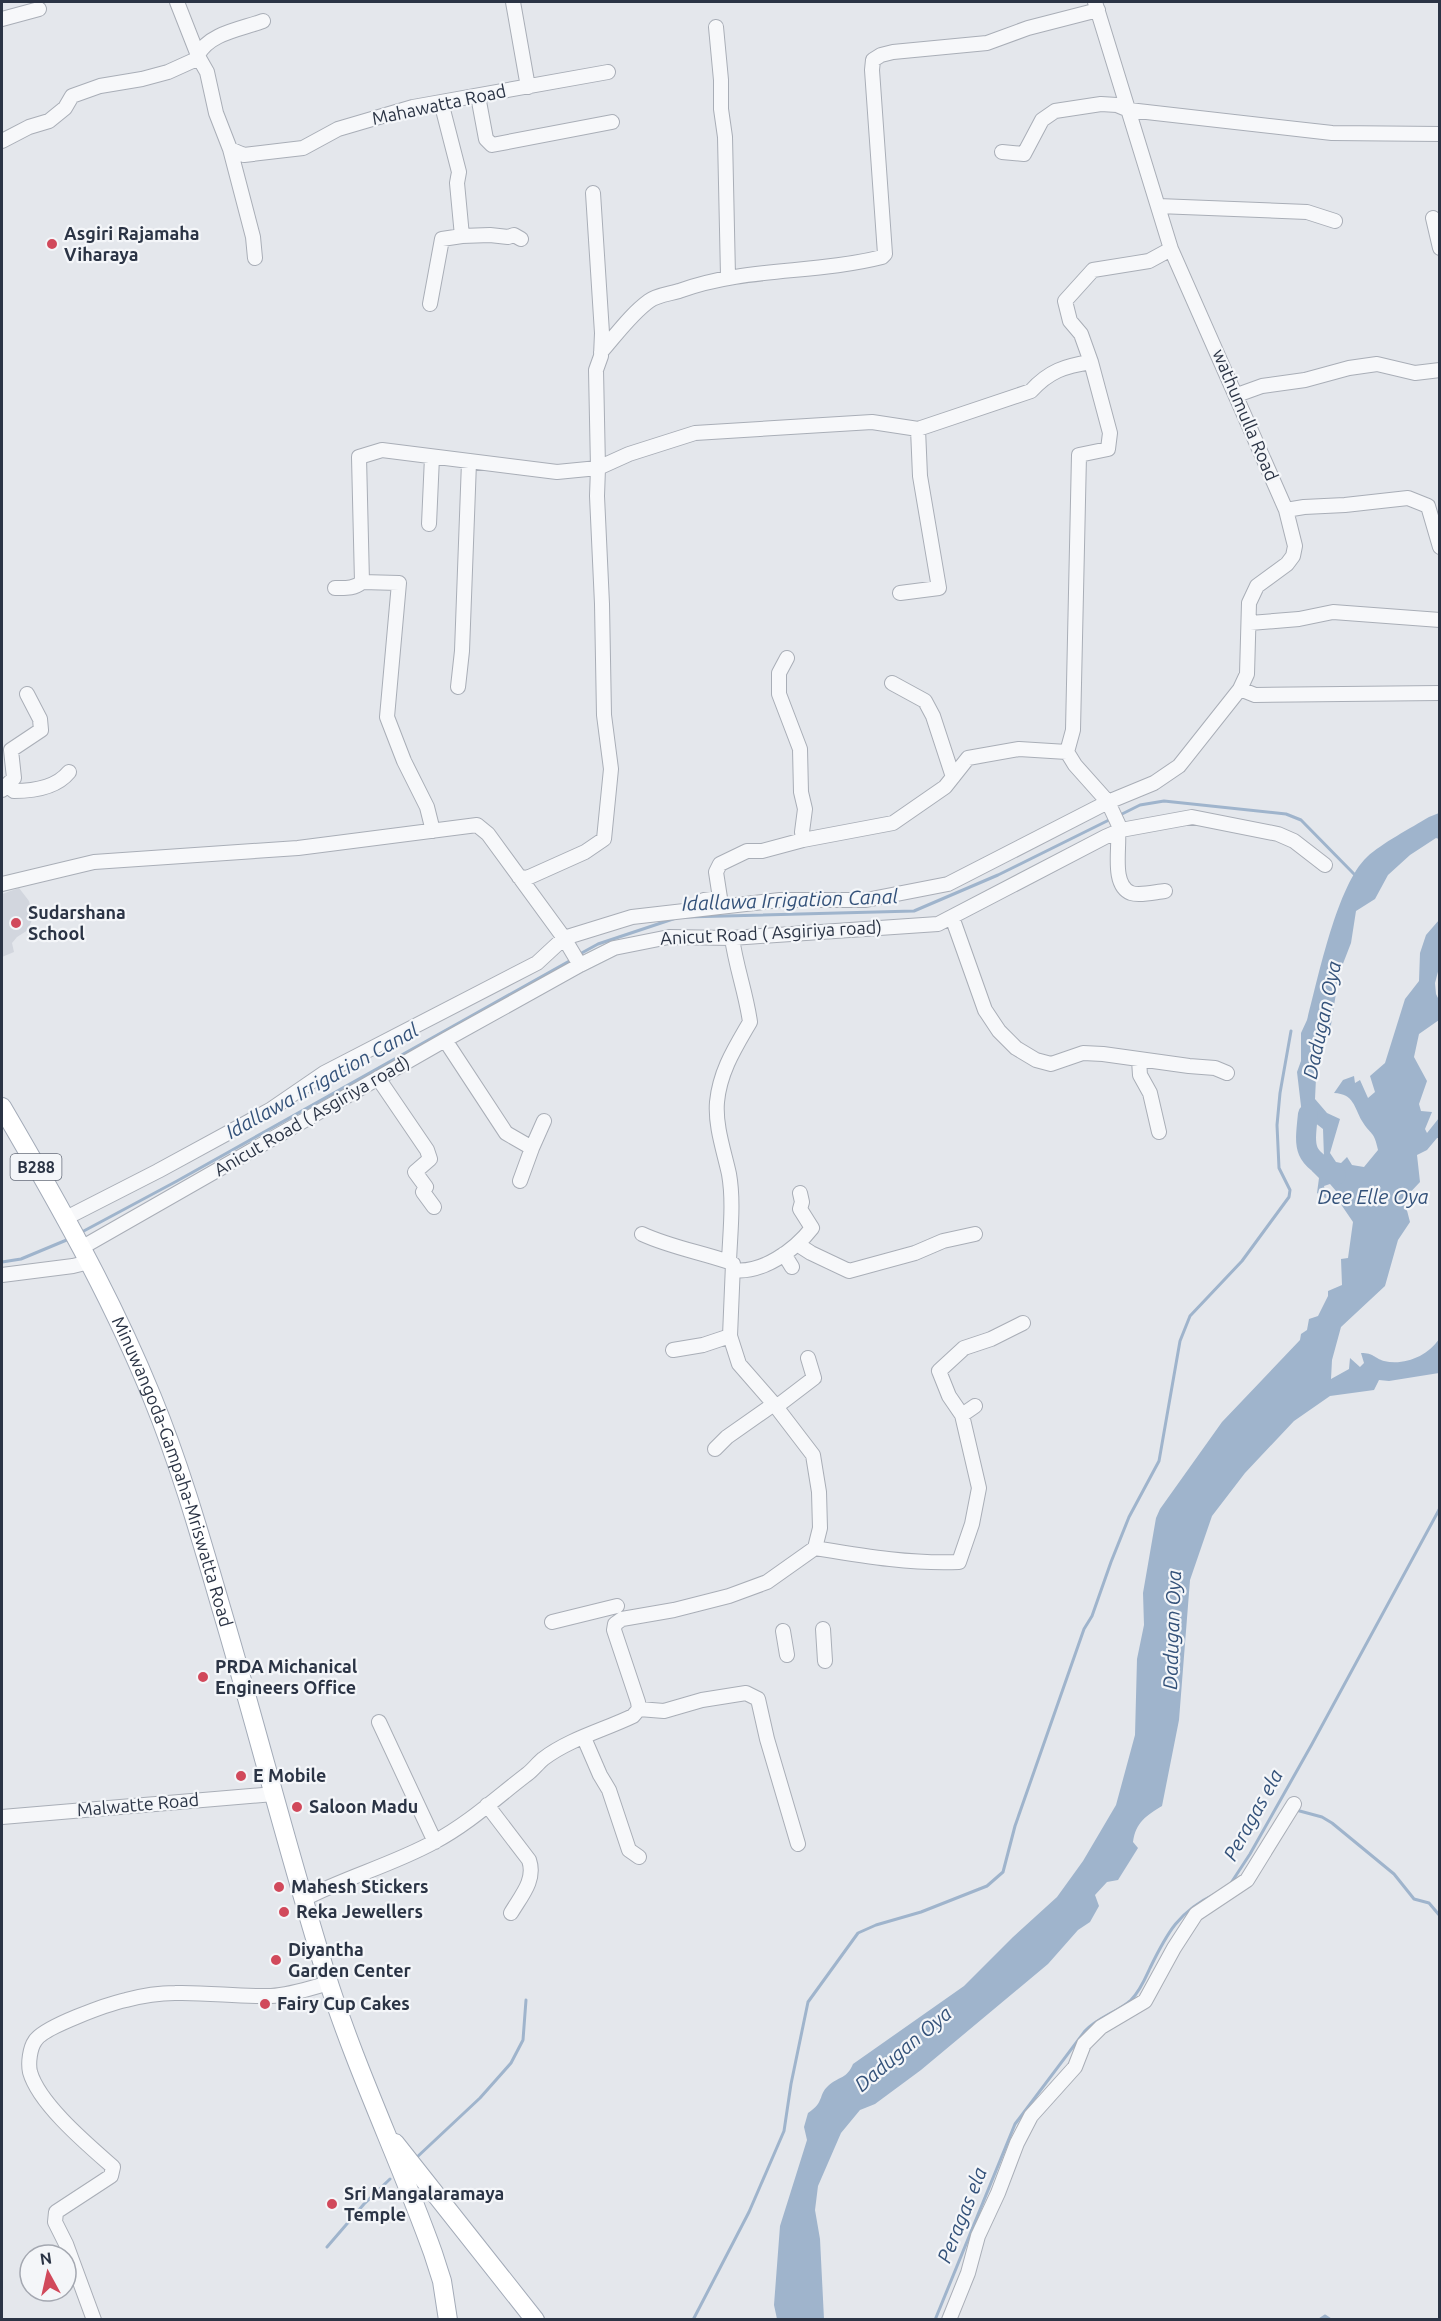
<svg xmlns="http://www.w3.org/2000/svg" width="1441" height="2321" viewBox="0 0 1441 2321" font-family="Ubuntu,sans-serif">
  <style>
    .built { fill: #d2d6de }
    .water { fill: #9fb4cc }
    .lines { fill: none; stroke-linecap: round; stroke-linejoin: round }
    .stream { stroke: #9fb4cc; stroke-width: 3 }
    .river { stroke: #9fb4cc; stroke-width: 20 }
    .minor-casing { stroke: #a9aeb7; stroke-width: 16 }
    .major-casing { stroke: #a3abb8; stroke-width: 20 }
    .minor { stroke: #f7f8fa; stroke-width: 14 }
    .major { stroke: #fff; stroke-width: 18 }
    .poi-dot { fill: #d1495b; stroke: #f4f6f9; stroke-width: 2 }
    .labels { text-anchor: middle; stroke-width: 4.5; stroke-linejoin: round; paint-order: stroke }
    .shield { fill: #f4f6f9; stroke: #676e7b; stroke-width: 1.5 }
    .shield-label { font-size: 16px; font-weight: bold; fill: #2b3445 }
    .street-label { font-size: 18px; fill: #2b3445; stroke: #f4f6f9 }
    .poi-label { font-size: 18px; font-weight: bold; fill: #2b3445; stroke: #f4f6f9; text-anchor: start }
    .water-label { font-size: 20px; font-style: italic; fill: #34527a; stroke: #f4f6f9 }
  </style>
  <rect width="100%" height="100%" fill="#e4e7ec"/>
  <path class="built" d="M19 888 29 901 33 917 28 930 17 937 12 943 14 952 2 957V894Z"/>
  <path class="water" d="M1439 813V839L1436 838 1410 855 1388 875 1375 899 1356 911 1351 943 1339 974 1331 1025 1317 1057 1315 1099 1327 1113 1340 1119 1330 1153 1336 1162 1341 1163 1347 1157 1352 1165 1364 1167 1378 1150C1374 1130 1371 1136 1362 1121 1354 1107 1354 1094 1334 1093L1343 1080 1354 1076 1355 1083 1360 1080 1368 1098 1375 1092 1370 1076 1385 1063 1405 999 1419 981 1420 953 1426 935 1439 920V968L1435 983 1436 994 1439 1000V1020L1419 1034 1414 1057 1427 1081 1419 1104 1421 1111 1432 1112 1425 1129 1427 1133 1439 1118V1138H1437L1427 1150 1417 1155 1420 1182 1404 1199 1410 1222 1398 1240 1385 1286 1341 1327 1332 1360 1331 1379 1349 1369 1350 1358 1360 1367 1364 1363 1361 1353C1374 1353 1374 1358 1384 1361 1404 1366 1428 1356 1439 1339V1373L1389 1381 1379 1380 1374 1390 1330 1396 1294 1421 1245 1473 1212 1516 1190 1580 1179 1720 1162 1806C1146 1816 1136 1822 1133 1842L1138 1848 1118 1880 1107 1882 1095 1895 1099 1906 1090 1922 1078 1930 1048 1964 921 2070 875 2104 860 2110 841 2133 818 2186 815 2210 820 2239 824 2319H777L774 2305 780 2226 807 2140 804 2127 808 2113C825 2102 818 2095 828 2086 839 2076 847 2079 853 2064L964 1986 1013 1937 1057 1897 1083 1861 1116 1805 1135 1735 1137 1659 1144 1625 1143 1593 1156 1518 1160 1509 1222 1422 1300 1340 1301 1334 1307 1330 1309 1319 1318 1316 1328 1296V1291L1342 1285 1341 1259 1348 1258 1353 1222 1338 1200 1336 1191 1330 1184 1324 1186 1327 1199 1317 1193 1319 1178 1312 1171 1310 1162H1314L1317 1155 1321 1159 1324 1157 1323 1129 1314 1122 1312 1138 1305 1140 1297 1072 1301 1061V1033L1307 1020C1318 979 1337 885 1367 857 1382 843 1411 828 1429 817Z"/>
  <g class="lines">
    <path class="stream" d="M1120 815 1140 805 1164 801 1286 814 1301 820 1355 875
      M685 917 914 911 998 875 1111 819
      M578 955 598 944 676 918
      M80 1233 177 1181 573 959
      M2 1262 21 1259 69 1239
      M1296 1810 1322 1817 1332 1823 1394 1874 1414 1899 1429 1903 1440 1916
      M1231 1883 1250 1854 1312 1744 1440 1508
      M416 2158 480 2098 511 2063 523 2040 526 2000
      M327 2247 364 2204 390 2179
      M693 2320 749 2212 784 2131 791 2084 808 2002 858 1933 876 1925 921 1912 987 1886 1003 1872 1015 1826 1084 1629 1092 1616 1111 1562 1129 1517 1159 1461 1180 1341 1190 1316 1242 1261 1289 1197 1290 1190 1279 1168 1277 1125 1280 1093 1291 1031
      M935 2320 1015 2124 1085 2031C1098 2017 1118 2012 1131 2000 1140 1991 1145 1979 1150 1968 1167 1933 1179 1911 1215 1894
      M1319 2320 1325 2316 1331 2320"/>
    <path class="river" d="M1308 1114C1304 1151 1303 1155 1336 1175"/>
    <g class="minor-casing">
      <path id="minor" d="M513 2 528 87
        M2 19 39 9
        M716 27 721 80V109L725 137 728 276
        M198 55C209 33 242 29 263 21
        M199 58 207 72 216 113 230 149 244 155 303 148 338 129 413 107 608 72
        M478 96 486 139 492 145 612 122
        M441 102 459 172 457 183 462 236 490 235 508 237 514 235 521 239
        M2 141 29 127 49 121 65 108 72 96 100 86 142 79 168 72 199 58 177 2
        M230 149 253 237 255 258
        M1002 152 1024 154 1042 120 1055 111 1101 104 1117 105 1129 110 1332 133 1440 134
        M1158 206 1307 212 1335 221
        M1433 218 1440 248
        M430 304 442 239 462 236
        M601 352C616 335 631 314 649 301 657 295 669 294 679 291 744 267 815 274 882 257L885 254 872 70 873 60 881 55 893 52 987 43 1028 28 1098 10
        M1091 362 1110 433 1108 449 1079 455 1073 730 1067 752 1075 765 1108 802 1121 830
        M1237 395 1262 386 1305 380 1349 368 1377 364 1415 373 1440 370
        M1286 510 1304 507 1345 505 1408 498 1428 506 1440 547
        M429 524 432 457
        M335 588C345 588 354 589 362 582
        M900 593 939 588 920 476 918 429
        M1250 623 1299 619 1333 612 1440 620
        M787 658 779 673V694L800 749 801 792 805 809 802 832 803 840
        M892 683 925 701 933 716 953 777
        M458 687 462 651 469 462
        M1240 689 1255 695 1440 693
        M8 786 14 791C34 791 56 788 69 772
        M2 790 14 778 11 750 41 730 40 719 27 694
        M433 831 427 807 404 761 387 717 399 583 362 582 359 457 382 450 557 472 598 468 596 370 601 356 602 333 593 193
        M1118 831C1120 848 1111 885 1131 893 1140 896 1155 892 1165 891
        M519 877 527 878 585 852 604 839 611 769 604 715 602 604 597 496 598 468 629 454 695 433 872 422 918 429 1031 391C1049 371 1065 366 1091 362L1081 334 1070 321 1065 301 1093 270 1149 261 1171 249
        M2 884 94 862 298 848 477 825 488 834 564 938 580 965
        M704 900 720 898 716 872 720 864 747 851H762L803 840 893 823 945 787 968 758 1019 749 1067 752
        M952 917 985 1010 999 1031 1016 1048 1036 1060 1051 1064 1083 1053 1103 1054 1189 1066 1215 1068 1227 1073
        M445 1040 506 1133 532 1148 544 1121
        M1139 1060 1140 1075 1150 1093 1159 1132
        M378 1078 427 1150 430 1159 415 1172 426 1187 423 1192 434 1207
        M520 1181 532 1148
        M64 1219 158 1171 270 1110 324 1073 537 963 564 938 632 917 780 900H866L948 884 1108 802 1154 783 1179 766 1240 689 1247 674 1249 603 1257 586 1287 564 1293 556 1295 546 1286 510 1171 249 1095 2
        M642 1234C670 1247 700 1252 729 1262
        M797 1244 811 1253 849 1271 915 1253 943 1241 975 1234
        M81 1248 445 1040 580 965 614 948 669 937 732 938 938 924 1105 837 1121 830 1192 817 1278 834 1294 841 1325 865
        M784 1254 792 1267
        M729 1262C730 1234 734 1202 729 1174 724 1151 715 1126 717 1102 720 1071 735 1048 750 1022 746 993 736 967 732 938
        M733 1270C762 1274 795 1250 812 1228L800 1209 802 1202 800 1193
        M2 1275 73 1266 89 1262
        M673 1350 703 1345 730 1336
        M776 1407 814 1378 808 1358
        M962 1415 975 1406
        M715 1449 727 1437 774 1404
        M815 1548C864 1556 910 1564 959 1562L972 1524 979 1488 962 1415 949 1396 939 1371 964 1348 991 1339 1023 1323
        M552 1622 617 1606
        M823 1629 825 1661
        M783 1631 787 1655
        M639 1709 664 1711 702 1700 746 1693 758 1699 767 1739 798 1844
        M379 1722 435 1842
        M584 1738 600 1775 609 1790 629 1850 639 1857
        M487 1805 529 1860C536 1880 521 1896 511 1913
        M2 1817 274 1794
        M304 1899C346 1877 392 1865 434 1842 468 1824 496 1798 526 1775 532 1771 537 1764 543 1759 569 1739 604 1730 633 1716L639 1709 638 1702 614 1630 615 1624 622 1619 674 1610 729 1596 767 1582 815 1548 820 1528 819 1492 813 1455 774 1404 739 1364 730 1336 733 1264 729 1262
        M94 2320 66 2244 55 2222 56 2212 111 2176 113 2167C88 2145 39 2104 30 2072 28 2063 30 2048 35 2041 43 2027 108 2004 126 2000 141 1996 160 1993 175 1993 207 1992 239 1997 271 1996 291 1995 311 1988 329 1983
        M949 2320 968 2273 978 2236 998 2193 1017 2143 1031 2116 1075 2067 1084 2044 1101 2027 1145 2001 1174 1948 1196 1914 1247 1880 1294 1804"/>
    </g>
    <g class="major-casing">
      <g id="major">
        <path id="s1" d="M2 1107C57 1201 111 1296 152 1397 182 1470 203 1546 225 1621 259 1737 289 1855 325 1971 355 2068 399 2158 433 2253L442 2281 448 2320"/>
        <path d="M395 2143 535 2320"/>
      </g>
    </g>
    <use href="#minor" class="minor"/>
    <use href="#major" class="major"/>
  </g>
  <g class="poi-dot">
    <circle cx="52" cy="244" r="6"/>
    <circle cx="16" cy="923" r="6"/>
    <circle cx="203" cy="1677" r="6"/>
    <circle cx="241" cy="1776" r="6"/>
    <circle cx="297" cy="1807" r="6"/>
    <circle cx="279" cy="1887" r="6"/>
    <circle cx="284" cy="1912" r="6"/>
    <circle cx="276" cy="1960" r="6"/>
    <circle cx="265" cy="2004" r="6"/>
    <circle cx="332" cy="2204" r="6"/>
  </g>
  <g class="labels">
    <rect class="shield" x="10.5" y="1154" width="51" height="26" rx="4.5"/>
    <g class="shield-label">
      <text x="36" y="1173">B288</text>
    </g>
    <g class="street-label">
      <text transform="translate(439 105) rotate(-12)" y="6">Mahawatta Road</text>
      <text transform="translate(1245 415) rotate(67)" y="6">wathumulla Road</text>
      <text transform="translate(771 933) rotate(-3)" y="6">Anicut Road ( Asgiriya road)</text>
      <text transform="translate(312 1116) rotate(-30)" y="6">Anicut Road ( Asgiriya road)</text>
      <text dy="6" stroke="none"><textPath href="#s1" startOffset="404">Minuwangoda-Gampaha-Mriswatta Road</textPath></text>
      <text transform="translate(138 1805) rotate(-5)" y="6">Malwatte Road</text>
    </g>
    <g class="poi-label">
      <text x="64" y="240">Asgiri Rajamaha<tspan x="64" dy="21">Viharaya</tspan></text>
      <text x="28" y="919">Sudarshana<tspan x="28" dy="21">School</tspan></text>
      <text x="215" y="1673">PRDA Michanical<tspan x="215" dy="21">Engineers Office</tspan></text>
      <text x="253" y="1782">E Mobile</text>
      <text x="309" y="1813">Saloon Madu</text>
      <text x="291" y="1893">Mahesh Stickers</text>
      <text x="296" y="1918">Reka Jewellers</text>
      <text x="288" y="1956">Diyantha<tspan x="288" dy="21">Garden Center</tspan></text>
      <text x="277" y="2010">Fairy Cup Cakes</text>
      <text x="344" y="2200">Sri Mangalaramaya<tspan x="344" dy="21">Temple</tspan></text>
    </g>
    <g class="water-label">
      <text transform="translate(790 900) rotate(-2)" y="7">Idallawa Irrigation Canal</text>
      <text transform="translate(1322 1020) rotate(-78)" y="7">Dadugan Oya</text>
      <text transform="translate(322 1081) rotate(-29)" y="7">Idallawa Irrigation Canal</text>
      <text x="1373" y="1204">Dee Elle Oya</text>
      <text transform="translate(1172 1630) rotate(-88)" y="7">Dadugan Oya</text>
      <text transform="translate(1253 1815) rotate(-61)" y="7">Peragas ela</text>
      <text transform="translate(903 2049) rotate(-40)" y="7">Dadugan Oya</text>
      <text transform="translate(962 2215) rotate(-68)" y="7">Peragas ela</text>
    </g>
  </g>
  <rect width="1441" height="2321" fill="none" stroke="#2b3445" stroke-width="6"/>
  <g transform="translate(48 2273) rotate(352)"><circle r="28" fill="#f4f6f9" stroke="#a4a8b1" stroke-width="1.5"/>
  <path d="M0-4.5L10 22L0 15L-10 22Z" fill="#d1495b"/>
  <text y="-9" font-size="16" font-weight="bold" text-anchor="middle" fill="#2b3445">N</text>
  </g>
</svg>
